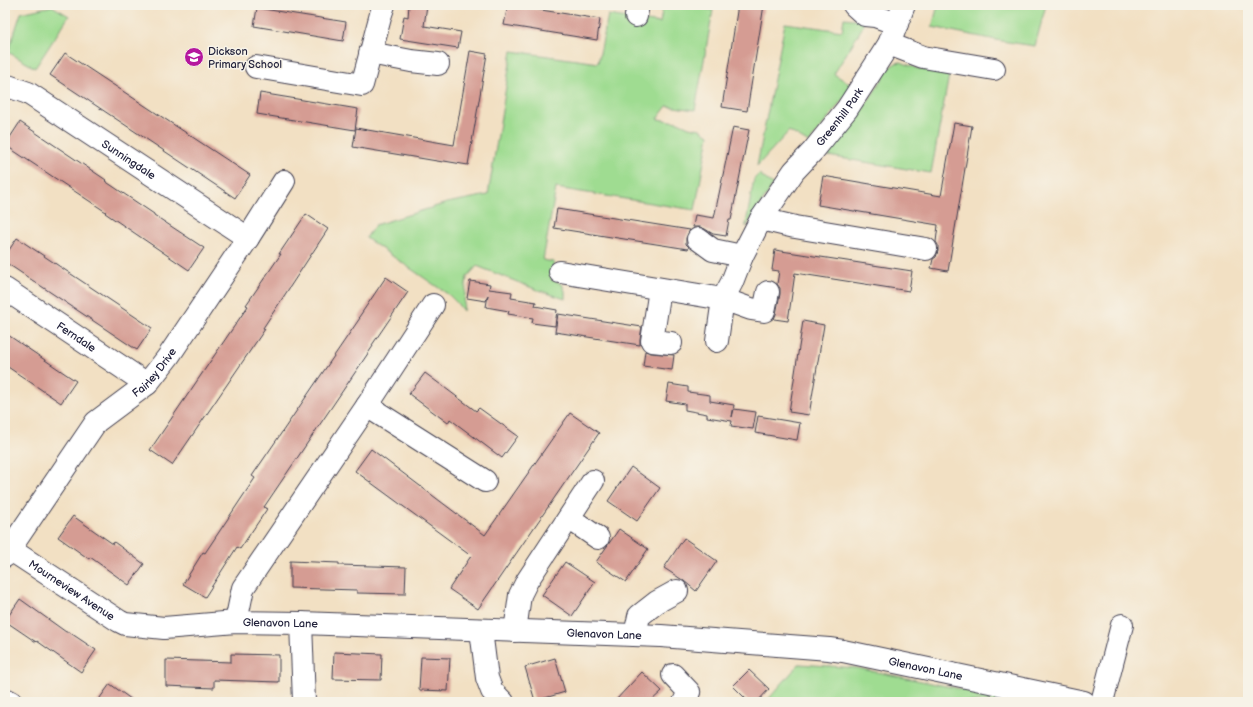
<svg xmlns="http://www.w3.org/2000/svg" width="1253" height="707" viewBox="0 0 1253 707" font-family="'Balsamiq Sans',sans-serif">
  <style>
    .green { fill: #9fdc91; stroke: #607f66 }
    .building { fill: #d59c93 }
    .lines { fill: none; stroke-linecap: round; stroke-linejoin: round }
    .minor-casing { stroke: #413e4f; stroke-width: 24 }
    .minor { stroke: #fff; stroke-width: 22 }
    .labels { text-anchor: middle; stroke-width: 3; stroke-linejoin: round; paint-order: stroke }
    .poi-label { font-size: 11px; fill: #22223b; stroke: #f7f3e8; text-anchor: start }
    .street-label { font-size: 11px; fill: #22223b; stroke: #f7f3e8 }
  </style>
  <rect width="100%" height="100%" fill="#f7f3e8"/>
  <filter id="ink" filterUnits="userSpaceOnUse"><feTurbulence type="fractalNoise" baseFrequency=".025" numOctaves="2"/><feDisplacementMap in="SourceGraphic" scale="8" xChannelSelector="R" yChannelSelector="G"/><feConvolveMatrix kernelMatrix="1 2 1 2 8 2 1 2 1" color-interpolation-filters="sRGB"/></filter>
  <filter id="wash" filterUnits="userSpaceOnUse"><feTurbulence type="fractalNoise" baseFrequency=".012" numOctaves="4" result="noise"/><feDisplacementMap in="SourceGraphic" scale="16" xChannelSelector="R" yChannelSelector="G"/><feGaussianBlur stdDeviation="0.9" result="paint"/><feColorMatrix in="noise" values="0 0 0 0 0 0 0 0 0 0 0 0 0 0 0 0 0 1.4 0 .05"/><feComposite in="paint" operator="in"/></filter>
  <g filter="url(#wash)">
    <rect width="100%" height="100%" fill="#f2e0c3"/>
    <path class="green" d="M663 5H706V9L713 10 695 110 667 106 657 119 678 122 689 127 700 129 709 135 695 210 556 188 543 260 554 262 551 279 562 284 565 291V299L535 289 477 266 467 277 463 311 457 303 449 295 366 238 375 225 447 203 488 195 512 51 598 63 608 15 660 23Z
      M938 5H1046L1035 46 1001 41 932 27Z
      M52 6 69 16 35 68 8 52 21 13Z
      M844 18 864 20 862 28 834 74 853 86 809 143 789 131 757 166 785 23 842 31Z
      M901 62 916 68 949 75 931 173 828 156 854 123 890 67 896 63Z
      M759 174 773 185 746 227V224L754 179Z
      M799 664 857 668 1025 702H766Z"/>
    <g id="blocks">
      <path class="building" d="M409 5H427L424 26 461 32 458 48 400 39 404 16 408 17Z
        M508 5 600 19 597 40 504 25Z
        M738 5H764L747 111 722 107Z
        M257 8 346 22 343 41 254 26Z
        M470 51 487 54 468 165 444 161 443 162 353 147 356 128 454 145Z
        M65 53 250 175 235 198 50 75Z
        M260 93 358 109 355 130 257 114Z
        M20 122 106 180 105 181 154 214V215L204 248 189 270 105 213 106 212 5 145Z
        M954 123 972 126 948 271 931 268 933 259 936 257 938 251V245L936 242 938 225 818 205 823 176 941 196Z
        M733 127 749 130 731 220H729L726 236 713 234 705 229 700 227H693L695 215 714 218Z
        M557 209 690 230 686 238V244L689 247 688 249 554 228Z
        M306 214 328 229 263 328 265 329 172 465 150 450 248 306 246 305 281 254H279Z
        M17 238 152 328 137 350 5 262V256Z
        M775 250 912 271 909 291 795 273 788 321 774 319 776 314 780 294V288L777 284 779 271 772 270Z
        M386 277 408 292 372 345 373 346 264 507 267 509 240 549 237 547 205 597 183 584 203 552 205 553 255 478 252 476 360 318 359 317Z
        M470 281 490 284 489 289 512 292 511 298 536 302 535 306 557 310 555 326 532 323 533 318 508 314 509 311 486 307 488 295 486 301 467 298Z
        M558 314 642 327 640 339V345L555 332Z
        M803 321 824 325 809 415 789 412Z
        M5 333 76 381 61 403 5 365Z
        M645 351 651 353 674 355 672 370 643 366Z
        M425 373 476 411 479 408 518 436 502 458 450 419 448 423 409 394Z
        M669 384 688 387V392L710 395V401L734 405 732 417 734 409 756 412 753 429 731 426 732 421 707 417V414L685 410V404L666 401Z
        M570 413 599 433 478 609 449 589 471 556 355 471 371 449 485 535Z
        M758 416 800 423 797 440 755 433Z
        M631 467 660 488 637 521 608 501Z
        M73 516 113 544 114 542 144 564 129 585 90 557 89 559 58 537Z
        M619 529 648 549 626 582 596 562Z
        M684 538 717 561 696 591 684 581 664 568Z
        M290 561 339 563V565L406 567 405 594 357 593V590L290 588Z
        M565 562 595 582 572 616 542 595Z
        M20 599 66 632H69L96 650 81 672 37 641 36 642 5 621Z
        M334 652 382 654 381 680 333 679Z
        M231 654 279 655V682L214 680V688L166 686V660L231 662Z
        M421 657 450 658 448 691 419 690Z
        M555 658 565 692 535 701 525 667Z
        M749 670 769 689 757 702H749L733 686Z
        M642 672 662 691 650 702H614Z
        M110 684 135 702H97Z"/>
    </g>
  </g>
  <g filter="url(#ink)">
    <use href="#blocks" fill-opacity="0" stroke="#413e4f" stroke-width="1"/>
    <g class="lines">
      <g class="minor-casing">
        <g id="minor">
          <path d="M854 5 865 15 875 16 897 24"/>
          <path d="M636 16 638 5"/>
          <path d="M889 44 923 57 994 69"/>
          <path d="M370 53 411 61 438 64"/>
          <path d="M256 67 362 85 381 14 384 5"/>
          <path id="s1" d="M8 86 28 93 248 238"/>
          <path d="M761 219 795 227 926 249"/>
          <path d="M698 239 713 250 742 256"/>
          <path id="s2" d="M560 272 723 299 732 282 742 256 761 219 794 171 813 151 847 109 889 44 904 5"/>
          <path id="s3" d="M5 289 147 384"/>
          <path d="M660 289 652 341 671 343"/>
          <path d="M717 341 723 299 751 309 764 311 768 292"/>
          <path d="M367 406 485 481"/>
          <path d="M569 518 598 538"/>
          <path id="s4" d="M5 546 119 621 125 624 164 628 236 622 301 623 661 636 829 649 843 651 1084 702"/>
          <path id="s5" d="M5 556 96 422 147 384 168 357 248 238 284 181"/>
          <path d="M236 622 243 588 367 406 433 305"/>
          <path d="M301 623 304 702"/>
          <path d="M481 630 487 678 492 691 503 702"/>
          <path d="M515 631 520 595 527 581 593 481"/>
          <path d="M635 635 639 616 657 602 677 591"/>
          <path d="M673 675 689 692 684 702"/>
          <path d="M5 699 11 702"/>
          <path d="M1102 702 1122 625"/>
        </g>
      </g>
      <use href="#minor" class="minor"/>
    </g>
  </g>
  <defs>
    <g id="school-disc" transform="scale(1)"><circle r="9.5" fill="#b5179e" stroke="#f7f3e8"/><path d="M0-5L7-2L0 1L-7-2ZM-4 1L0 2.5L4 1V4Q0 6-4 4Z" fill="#fff"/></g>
  </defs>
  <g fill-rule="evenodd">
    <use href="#school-disc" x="194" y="57"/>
  </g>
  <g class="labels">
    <g class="poi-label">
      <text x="208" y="55">Dickson<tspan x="208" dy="13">Primary School</tspan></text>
    </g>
    <g class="street-label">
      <text dy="4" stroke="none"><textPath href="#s2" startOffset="383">Greenhill Park</textPath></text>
      <text dy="4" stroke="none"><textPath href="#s1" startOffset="142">Sunningdale</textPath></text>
      <text dy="4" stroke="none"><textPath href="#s3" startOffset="86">Ferndale</textPath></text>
      <text dy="4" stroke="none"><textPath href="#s5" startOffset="239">Fairley Drive</textPath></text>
      <text dy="4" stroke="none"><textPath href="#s4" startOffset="80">Mourneview Avenue</textPath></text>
      <text dy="4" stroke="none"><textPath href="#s4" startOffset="299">Glenavon Lane</textPath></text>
      <text dy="4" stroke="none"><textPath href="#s4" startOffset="623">Glenavon Lane</textPath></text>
      <text dy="4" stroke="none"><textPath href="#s4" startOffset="947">Glenavon Lane</textPath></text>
    </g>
  </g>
  <rect width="1253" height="707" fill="none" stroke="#f7f3e8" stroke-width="20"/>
</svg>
